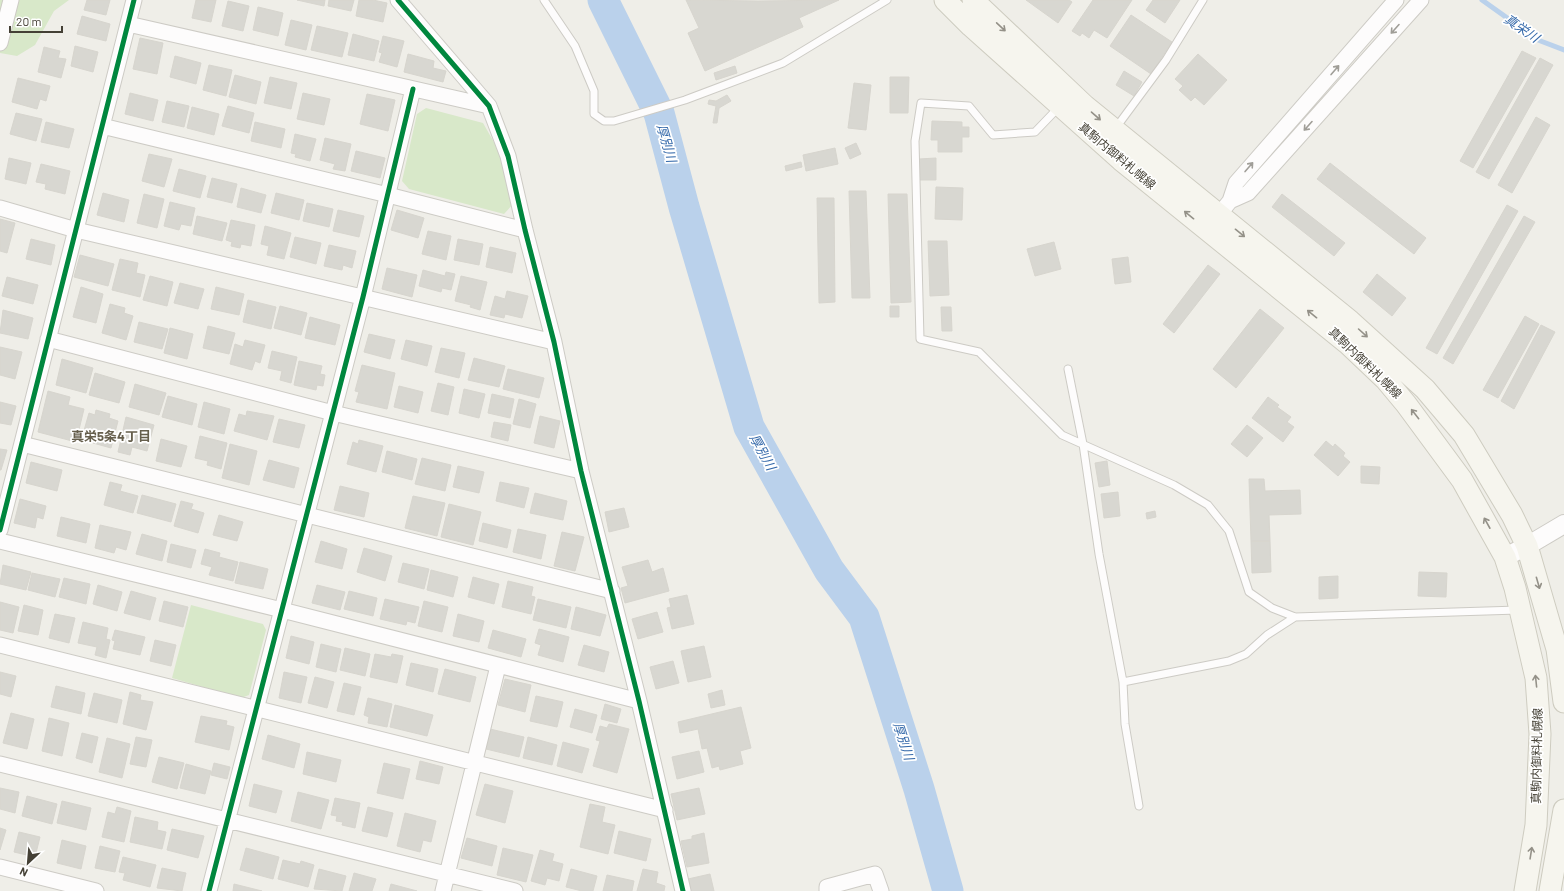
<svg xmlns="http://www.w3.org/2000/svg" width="1564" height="891" viewBox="0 0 1564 891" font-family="Barlow,'Noto Sans JP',sans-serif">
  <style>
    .green { fill: #d8e8c9 }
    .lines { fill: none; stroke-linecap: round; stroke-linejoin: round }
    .stream { stroke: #bad1eb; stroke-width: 5 }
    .river { stroke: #bad1eb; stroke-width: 31 }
    .building { fill: #d8d7d1; stroke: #d7d5ce }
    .service-casing { stroke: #cdcbc5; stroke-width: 9 }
    .minor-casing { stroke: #cdcbc5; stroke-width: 17 }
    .tertiary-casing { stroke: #cdcbc5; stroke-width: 20 }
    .secondary-casing { stroke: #ceccc0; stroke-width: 23 }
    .service { stroke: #fdfcfc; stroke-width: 7 }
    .minor { stroke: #fdfcfc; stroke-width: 15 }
    .tertiary { stroke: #fdfcfc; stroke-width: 18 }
    .secondary { stroke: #f6f5ee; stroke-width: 21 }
    .cycleway-casing { stroke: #fff; stroke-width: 8 }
    .cycleway { stroke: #00873e; stroke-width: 5 }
    .oneway { stroke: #949188 }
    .oneway2 { stroke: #a09e98 }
    .labels { text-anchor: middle; stroke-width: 3.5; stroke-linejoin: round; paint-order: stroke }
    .street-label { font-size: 12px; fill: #444035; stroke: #fff }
    .water-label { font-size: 13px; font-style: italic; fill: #3469aa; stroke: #fff }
    .neighbourhood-label { font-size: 13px; font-weight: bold; fill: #665f4d; stroke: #fff }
  </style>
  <rect width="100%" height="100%" fill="#efeee8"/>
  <path class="green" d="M0 0H69L54 11 35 45 17 56 0 53Z
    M426 108 483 123 503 158 514 203 504 214 409 189 402 181 417 114Z
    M191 605 263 624 266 630 249 695 241 698 172 678Z"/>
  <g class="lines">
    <path class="stream" d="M1482 0 1538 40 1564 50"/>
    <path class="river" d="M603 0 659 113 684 207 749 427 829 570 864 617 919 789 948 891"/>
  </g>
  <path class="building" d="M87 0H110L106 15 84 10Z
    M196 0H216L211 22 192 18Z
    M297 0H325L324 6Z
    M329 0H354L351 11 328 6Z
    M359 0H373L387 3 383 22 356 16Z
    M686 0 758 1 839 0 799 18 803 27 705 71 688 33 699 28Z
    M1026 0H1069L1072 2 1058 23Z
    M1093 0H1132L1107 38 1094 30 1089 38 1082 33 1080 36 1072 31Z
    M1153 0H1180L1165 23 1146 10Z
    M228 1 249 6 243 31 222 26Z
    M258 7 283 13 278 36 253 30Z
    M1131 15 1172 42 1151 74 1110 46Z
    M82 16 110 24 106 41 77 34Z
    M291 20 312 25 306 50 285 45Z
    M317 26 348 33 342 57 311 50Z
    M353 34 379 41 374 61 348 55Z
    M383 36 404 41 397 67 379 62 382 53 379 52Z
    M140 38 163 43 157 74 133 69Z
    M75 46 98 52 93 72 71 66Z
    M44 47 60 51 58 58 66 59 61 78 38 72Z
    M1522 51 1536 58 1473 168 1460 161Z
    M408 54 434 61 433 68 446 71 443 82 404 72Z
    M1198 54 1227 80 1204 105 1195 97 1191 101 1179 90 1183 86 1175 79Z
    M175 56 201 63 196 84 170 77Z
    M1540 58 1553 65 1489 179 1476 172Z
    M209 65 232 70 226 96 203 90Z
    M735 66 737 73 716 80 714 73Z
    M1124 71 1142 82 1134 96 1116 85Z
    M235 75 261 82 256 104 229 97Z
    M270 77 297 83 291 109 264 103Z
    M890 77H909L908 113H890Z
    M18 78 50 86 46 101 40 99 37 109 12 102Z
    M854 83 871 85 866 130 848 128Z
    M130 93 158 100 153 121 125 114Z
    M303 93 330 99 324 125 297 119Z
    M367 94 395 100 388 131 360 124Z
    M727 95 731 101 719 108 717 123H713L716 106 708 104 709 100 716 101Z
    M167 101 189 106 184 127 162 122Z
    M228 106 254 113 249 133 222 126Z
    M192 107 219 114 214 135 187 128Z
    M16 113 42 119 36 141 10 134Z
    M1536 117 1550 125 1512 193 1498 185Z
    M932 121 962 122V127H969V137H962V152H938V140H931Z
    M46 122 74 129 69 148 41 142Z
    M255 122 285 129 281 148 251 141Z
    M295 134 316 139 310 161 295 157 296 154 291 153Z
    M325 138 351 144 345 171 333 169 335 164 320 160Z
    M856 143 861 154 850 159 845 148Z
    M835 148 838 164 806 171 803 155Z
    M356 151 385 158 380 178 351 171Z
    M149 154 172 159 164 187 142 181Z
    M9 158 31 163 26 184 5 179Z
    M936 158V180H919V159Z
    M801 162 802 167 786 171 785 166Z
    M1330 163 1426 238 1414 254 1317 179Z
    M41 164 70 171 65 194 45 189 46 184 36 182Z
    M179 169 206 176 200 198 173 191Z
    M212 178 237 184 232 203 207 197Z
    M936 187 963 188 962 220 935 219Z
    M241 188 266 195 261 213 237 207Z
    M849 191H866L870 298H852Z
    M103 193 129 200 124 222 97 215Z
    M276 193 304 200 299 220 271 213Z
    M144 194 164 199 157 228 137 223Z
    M888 194H907L911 302 891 303Z
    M1282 194 1345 243 1334 256 1272 207Z
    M817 198H834L835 302 819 303Z
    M170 202 195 208 191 226 181 224 179 230 164 226Z
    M307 203 333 209 329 227 303 221Z
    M1507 205 1518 211 1437 354 1426 348Z
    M338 210 364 216 359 237 333 231Z
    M397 210 424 218 418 238 391 230Z
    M197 216 227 223 222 241 193 234Z
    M1524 216 1535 222 1453 364 1443 358Z
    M0 219 15 223 7 253 0 251Z
    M231 220 255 225 251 246 241 244 240 248 231 246 232 242 226 240Z
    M265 226 291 233 284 259 267 255 269 246 261 244Z
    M428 231 451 236 446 260 422 254Z
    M295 237 321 243 316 264 290 257Z
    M31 239 55 245 51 265 26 259Z
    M458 239 483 244 479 265 454 260Z
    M928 241H947L949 295 930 296Z
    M1054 242 1061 269 1035 276 1027 249Z
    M329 245 356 251 352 268 343 265 342 270 324 266Z
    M490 247 516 253 512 273 486 267Z
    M80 255 114 264 108 286 74 277Z
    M1128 257 1131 282 1115 284 1112 259Z
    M120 259 138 263 136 273 145 275 140 297 112 290Z
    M1208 265 1220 274 1174 333 1163 324Z
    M387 268 417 275 412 297 382 289Z
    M423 270 445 276 446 272 455 274 451 290 442 288 441 292 419 286Z
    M1377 274 1406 298 1392 316 1363 292Z
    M150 276 173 282 167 306 143 300Z
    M461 276 487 282 480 310 470 307 471 305 455 301Z
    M7 277 38 285 33 304 2 296Z
    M180 283 204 289 198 309 174 303Z
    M81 287 103 294 96 323 73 317Z
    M216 287 244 294 239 315 211 309Z
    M507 291 528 296 522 318 505 314 504 318 490 315 495 296 505 299Z
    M248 300 276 307 271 329 243 322Z
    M110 304 125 308 124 313 133 316 126 340 102 333Z
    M280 306 307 313 301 335 274 328Z
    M890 306H899V317H890Z
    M941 307H951L952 331H942Z
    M1260 309 1284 328 1236 388 1213 369Z
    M3 310 33 318 28 339 0 333Z
    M1525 316 1539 324 1498 398 1483 390Z
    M310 317 340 325 335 345 305 338Z
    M139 322 168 329 162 349 134 342Z
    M1541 325 1555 332 1514 409 1501 401Z
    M208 326 235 333 229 354 203 348Z
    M170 328 193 334 187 359 164 353Z
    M369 334 395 340 390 359 364 352Z
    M245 340 265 345 260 363 255 361 252 370 230 364 235 344 243 347Z
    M406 340 432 346 427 366 401 359Z
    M0 347 22 352 15 379 0 375Z
    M441 348 465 353 459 378 435 372Z
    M272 351 297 357 291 383 280 380 282 371 268 368Z
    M474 358 505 366 499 387 468 380Z
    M62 359 93 368 86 393 56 385Z
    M299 361 322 366 320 374 325 375 323 386 317 385 316 390 294 385Z
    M362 365 395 373 387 409 356 402 359 392 355 391Z
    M508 369 544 378 539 398 503 389Z
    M95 373 125 382 119 403 89 395Z
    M438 383 454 387 448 415 431 411Z
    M135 384 166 393 159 415 129 407Z
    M399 386 423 392 418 413 394 407Z
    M464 389 485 394 479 418 459 413Z
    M48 391 70 397 68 405 84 409 76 442 38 432Z
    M492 394 514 399 510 418 488 413Z
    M168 396 197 404 192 425 162 417Z
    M1268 397 1279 405 1277 407 1291 417 1287 422 1294 427 1283 442 1252 418Z
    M519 399 536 404 530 428 513 424Z
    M0 402 16 406 11 425 0 423Z
    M204 402 230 409 224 434 198 427Z
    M96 410 110 414 109 418 118 421 111 448 93 443 95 437 83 434 89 413 95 415Z
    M247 411 274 416 267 440 234 431 239 414 246 416Z
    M540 416 560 421 554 448 534 443Z
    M126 417 154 425 147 451 132 447 130 455 118 452Z
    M279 419 305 425 299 448 273 442Z
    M494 422 511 425 508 441 491 437Z
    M1247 425 1263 438 1247 457 1231 444Z
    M200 436 227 443 221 469 207 465 208 461 195 458Z
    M161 439 187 446 181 467 156 461Z
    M359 440 383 446 376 472 347 464 353 442 358 444Z
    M1326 441 1333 447 1335 444 1345 453 1343 456 1350 462 1338 476 1314 455Z
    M230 444 257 451 249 485 222 478Z
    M0 449 7 450 1 470H0Z
    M387 451 417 459 412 480 382 472Z
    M422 458 451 465 445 491 415 484Z
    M269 460 299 468 294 488 263 480Z
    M1107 461 1110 485 1099 487 1095 463Z
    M31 462 62 470 57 491 26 483Z
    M458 466 484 472 479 493 453 487Z
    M1361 466 1380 467 1379 484 1361 483Z
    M1249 479H1264L1265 491 1300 490 1301 514 1269 515 1270 541H1251Z
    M110 482 122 485 120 491 138 496 133 513 104 505Z
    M500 482 529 488 524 508 496 501Z
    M340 486 369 493 364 517 334 510Z
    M1118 492 1120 516 1104 518 1101 494Z
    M535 493 567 501 563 520 530 513Z
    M142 495 176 504 171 522 137 513Z
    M413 496 445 503 437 536 405 528Z
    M20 499 46 506 43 519 37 517 35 528 14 523Z
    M181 501 193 504 191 509 204 513 198 533 174 526Z
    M449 504 481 512 473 545 441 537Z
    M624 508 629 527 609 532 605 512Z
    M1155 511 1156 517 1147 519 1146 513Z
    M219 515 243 522 237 541 213 535Z
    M61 517 90 524 86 543 57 536Z
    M483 523 511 530 507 548 479 541Z
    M100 525 131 532 126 550 116 547 114 553 95 548Z
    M518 529 546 535 541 559 513 552Z
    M562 532 584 537 575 571 554 566Z
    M142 534 167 541 162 561 136 554Z
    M321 541 347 549 342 569 315 562Z
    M1251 541H1270L1271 572 1252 573Z
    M171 544 196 550 191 568 167 562Z
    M364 548 392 556 385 581 357 572Z
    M205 549 220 553 219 557 238 562 233 581 209 575 212 567 201 564Z
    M648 560 652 572 663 568 669 591 625 603 621 588 628 586 622 567Z
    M240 562 268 569 263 589 235 583Z
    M403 563 429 569 424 589 398 582Z
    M3 565 31 572 26 590 0 584Z
    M431 570 458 577 453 597 427 590Z
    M1419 572 1447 573 1446 597 1418 596Z
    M32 573 60 579 55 597 28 590Z
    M1338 576V598L1319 599V577Z
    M473 577 499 584 494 604 468 597Z
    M64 578 90 584 86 604 59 597Z
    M508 581 533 587 531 596 535 597 531 614 502 607Z
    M98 585 122 592 117 611 93 604Z
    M317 585 345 592 340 610 312 603Z
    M131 591 156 598 150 620 124 613Z
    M349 591 377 598 373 616 344 609Z
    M687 595 694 624 672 629 667 608 671 607 669 599Z
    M385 599 419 607 415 623 407 621 406 625 380 619Z
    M538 599 571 607 566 628 533 620Z
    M164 601 188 607 183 627 159 621Z
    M424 601 448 607 442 632 418 626Z
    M0 602 19 607 13 633 0 630Z
    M24 605 43 610 38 635 18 631Z
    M576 607 606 615 600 636 571 629Z
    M657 612 663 632 638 639 632 619Z
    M55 614 75 618 69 643 49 638Z
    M458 614 484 621 479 642 453 636Z
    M83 622 108 628 106 639 110 640 106 658 95 655 97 647 78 643Z
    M539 629 569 637 563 662 538 655 541 645 535 643Z
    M115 630 145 637 140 655 113 649 115 641 112 640Z
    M493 630 526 639 521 657 488 648Z
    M291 636 314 642 309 664 286 658Z
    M155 640 176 645 171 666 150 661Z
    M321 644 341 649 336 672 316 667Z
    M584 645 609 652 604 672 578 665Z
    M704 646 711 677 688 682 681 651Z
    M345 648 370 654 365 676 340 670Z
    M375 654 391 657 392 654 403 656 397 683 370 677Z
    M673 661 679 683 656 689 650 667Z
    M411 663 438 669 433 692 406 685Z
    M445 669 476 677 470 702 438 694Z
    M0 672 16 676 11 697 0 694Z
    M284 672 307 677 301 703 279 698Z
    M315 677 334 682 327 708 308 703Z
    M505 679 531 685 525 712 498 705Z
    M344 683 361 687 354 715 337 711Z
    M56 686 85 693 81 714 51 707Z
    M722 690 725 705 711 708 708 694Z
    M130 692 141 695 140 700 153 702 146 730 123 724Z
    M94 693 122 700 117 723 88 716Z
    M536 696 563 702 557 727 530 721Z
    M368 698 392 704 387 727 368 723 369 717 364 715Z
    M605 704 621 709 617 723 601 719Z
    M395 705 433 715 427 736 390 727Z
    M741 707 751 748 740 751 743 764 720 770 719 766 712 768 707 748 702 749 698 729 680 733 678 722Z
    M575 709 597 715 592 733 570 727Z
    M11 713 34 719 27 749 3 743Z
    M201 716 227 721 226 725 234 727 229 750 195 742Z
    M49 718 69 723 62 756 42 751Z
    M609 724 629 729 617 773 593 766 600 741 596 740 600 726 607 728Z
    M490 729 524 737 519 757 486 749Z
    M82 733 98 737 92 763 76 758Z
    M268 735 300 744 294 768 262 759Z
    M136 737 152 740 146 767 130 764Z
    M528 737 557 745 552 765 523 758Z
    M107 738 130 744 122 778 99 772Z
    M563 742 589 749 582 773 557 766Z
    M699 751 704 772 677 779 672 757Z
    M307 752 341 760 336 782 303 774Z
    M159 757 184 763 177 789 152 782Z
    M420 761 443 767 439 784 416 779Z
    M214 763 230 767 227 779 211 775Z
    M384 763 410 769 403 799 377 793Z
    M186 764 211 771 205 794 180 788Z
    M254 784 282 791 276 813 249 806Z
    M485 784 513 791 505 823 476 815Z
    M0 788 19 792 15 813 0 809Z
    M699 788 705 814 677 820 671 794Z
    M298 792 329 800 321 829 291 821Z
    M27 796 57 804 52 824 22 816Z
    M335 798 360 803 355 828 342 825 343 822 336 821 337 816 331 815Z
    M62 801 91 808 86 830 57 823Z
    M590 804 605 807 602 822 615 825 608 854 580 847Z
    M117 807 131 811 124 842 102 837 108 812 115 814Z
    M368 807 393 813 387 837 362 831Z
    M405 813 436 821 431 842 423 840 420 852 397 846Z
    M135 817 158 822 157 830 166 832 162 849 130 842Z
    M0 828 6 830 0 850Z
    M172 829 204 836 198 858 167 850Z
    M619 831 651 839 646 861 614 853Z
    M19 832 40 837 35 857 14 852Z
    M704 833 709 863 687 867 681 841 692 839V836Z
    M467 838 497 846 492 866 461 858Z
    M62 840 86 846 81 869 57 863Z
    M100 846 120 851 115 872 95 868Z
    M246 848 279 857 273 879 240 870Z
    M503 848 533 855 526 882 497 875Z
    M540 850 554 854 552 861 563 864 559 881 547 878 545 885 531 881Z
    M123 857 156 865 150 887 123 880 125 873 119 872Z
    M283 860 300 864 301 861 314 865 308 887 278 879Z
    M162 868 186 873 182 891 157 888Z
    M319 869 346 876 342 891 314 889Z
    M571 869 597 876 593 891H582L566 887Z
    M643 869 658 872 656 883 665 886 664 891H637Z
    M354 873 376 879 372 891H349Z
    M710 874 714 891H691L688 879Z
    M607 875 634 881 632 891H603Z
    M234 884 262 891H233Z
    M391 884 417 891H389Z"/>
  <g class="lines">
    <g class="service-casing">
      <path id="service" d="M544 0 575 46 594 91V114L604 121H614L685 100 783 63 887 0
        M1059 107 1035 132 993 135 969 106 921 103 915 141 920 339 979 352 1062 435 1174 485 1208 505 1229 531 1249 592 1272 608 1295 617 1518 610
        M1115 129 1166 60 1203 0
        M1068 369 1083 444 1099 554 1123 682 1125 724 1139 806
        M1123 682 1229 661 1246 654 1267 635 1295 617"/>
    </g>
    <g class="minor-casing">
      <path id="minor" d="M398 0 489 106 508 156 525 230 554 342 581 471 639 701 683 891
        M128 24 489 106
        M0 43 11 0
        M102 126 388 195 525 230
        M1230 201 1248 193 1421 0
        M0 208 76 230 554 342
        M1213 222 1230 201 1236 183 1396 0
        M48 339 333 413 581 471
        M22 444 612 591
        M0 530 134 0
        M0 541 282 610 639 701
        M0 645 665 810
        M0 764 515 891
        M0 867 96 891
        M209 891 363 297 413 89
        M443 891 498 666
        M827 891V887L875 874 881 891"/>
    </g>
    <g class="tertiary-casing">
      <path id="tertiary" d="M1505 557 1527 546 1564 524"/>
    </g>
    <g class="secondary-casing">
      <path id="secondary" d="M945 0 971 26 1121 160 1347 343 1386 380 1406 404 1462 480 1505 557 1515 588 1536 678 1540 734 1536 825 1525 891
        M973 0 1085 106 1350 321 1425 389 1464 435 1512 515 1527 546 1557 649 1564 702
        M1550 891 1564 810"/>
    </g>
    <use href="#service" class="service"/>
    <use href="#minor" class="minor"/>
    <use href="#tertiary" class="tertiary"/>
    <use href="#secondary" class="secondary"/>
    <g class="cycleway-casing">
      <path id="cycleway" d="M398 0 489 106 508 156 525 230 554 342 581 471 639 701 683 891
        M0 530 134 0
        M209 891 363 297 413 89"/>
    </g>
    <use href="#cycleway" class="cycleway"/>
  </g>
  <defs><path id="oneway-shaft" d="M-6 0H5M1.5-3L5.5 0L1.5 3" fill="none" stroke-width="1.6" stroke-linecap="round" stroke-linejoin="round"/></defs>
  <g class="oneway">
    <use href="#oneway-shaft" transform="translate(1001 27) rotate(43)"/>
    <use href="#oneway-shaft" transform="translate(1096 116) rotate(41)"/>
    <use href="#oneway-shaft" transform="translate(1189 215) rotate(-141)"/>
    <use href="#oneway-shaft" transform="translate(1240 233) rotate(39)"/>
    <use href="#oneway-shaft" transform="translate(1312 314) rotate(-141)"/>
    <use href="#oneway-shaft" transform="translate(1363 333) rotate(42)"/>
    <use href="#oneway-shaft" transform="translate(1415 414) rotate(-128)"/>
    <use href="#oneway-shaft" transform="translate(1487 523) rotate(-119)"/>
    <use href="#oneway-shaft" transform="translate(1538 583) rotate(74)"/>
    <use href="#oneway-shaft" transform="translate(1536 681) rotate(-96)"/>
    <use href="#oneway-shaft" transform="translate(1531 853) rotate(-81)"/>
  </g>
  <g class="oneway2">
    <use href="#oneway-shaft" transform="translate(1395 29) rotate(132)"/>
    <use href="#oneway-shaft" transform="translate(1335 70) rotate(-49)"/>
    <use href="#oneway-shaft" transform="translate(1308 126) rotate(132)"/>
    <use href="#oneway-shaft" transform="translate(1249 167) rotate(-49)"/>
  </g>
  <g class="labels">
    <g class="street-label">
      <text transform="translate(1117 156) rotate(40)" y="4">真駒内御料札幌線</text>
      <text transform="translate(1365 363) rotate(44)" y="4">真駒内御料札幌線</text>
      <text transform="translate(1537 756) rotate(-89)" y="4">真駒内御料札幌線</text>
    </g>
    <g class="water-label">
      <text transform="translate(1522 28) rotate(34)" y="5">真栄川</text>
      <text transform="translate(667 143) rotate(74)" y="5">厚別川</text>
      <text transform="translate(763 452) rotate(61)" y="5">厚別川</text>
      <text transform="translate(904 741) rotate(72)" y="5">厚別川</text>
    </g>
    <g class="neighbourhood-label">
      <text x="111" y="441">真栄5条4丁目</text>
    </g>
  </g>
  <g transform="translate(28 863) rotate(206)" stroke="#ffffff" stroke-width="3" paint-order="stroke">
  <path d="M0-3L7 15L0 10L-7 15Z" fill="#444035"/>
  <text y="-6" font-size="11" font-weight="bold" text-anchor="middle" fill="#444035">N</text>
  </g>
  <path d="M10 26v6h52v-6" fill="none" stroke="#444035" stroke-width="2"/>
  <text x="16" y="26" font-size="12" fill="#444035" stroke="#ffffff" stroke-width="3" paint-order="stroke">20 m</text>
</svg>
